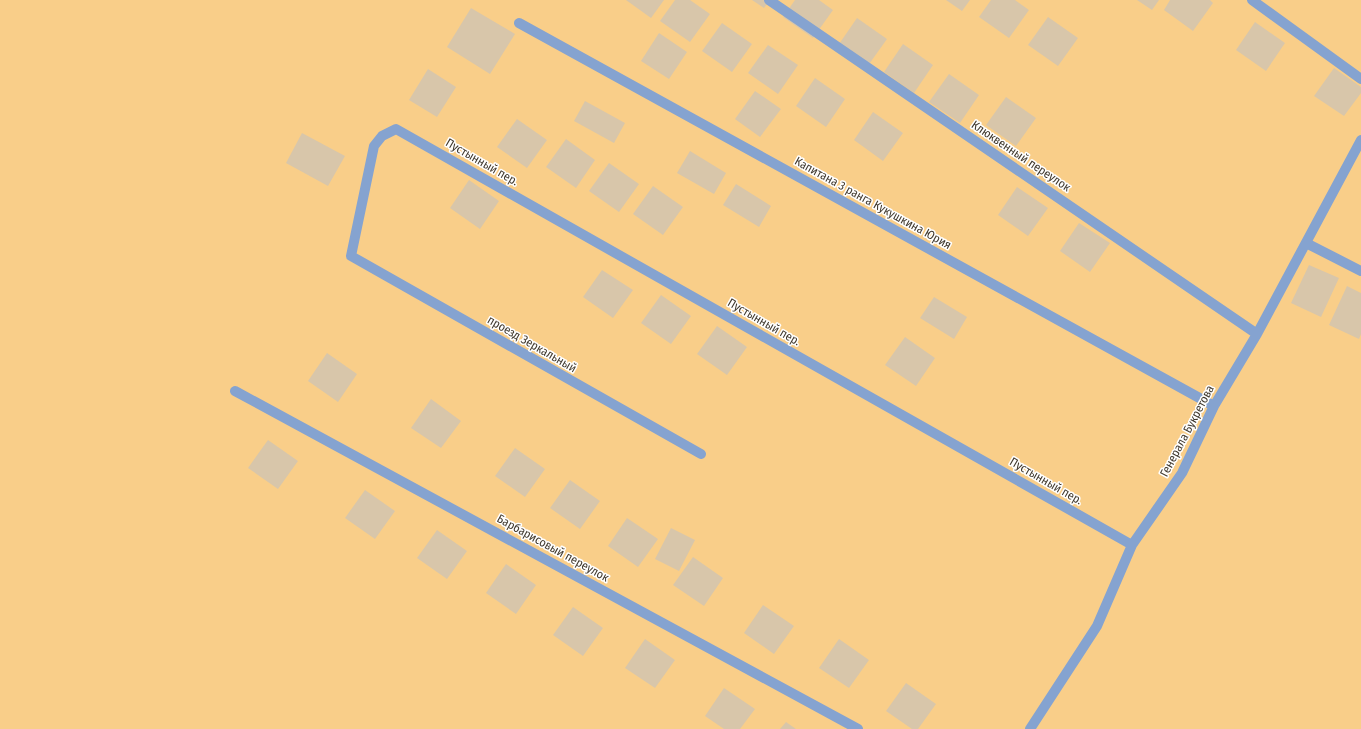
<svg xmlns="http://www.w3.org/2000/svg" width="1361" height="729" viewBox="0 0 1361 729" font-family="'Fira Sans Condensed',sans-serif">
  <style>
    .green { fill: #f9ce89 }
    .building { fill: #d8c6aa }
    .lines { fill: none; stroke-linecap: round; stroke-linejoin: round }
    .minor { stroke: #85a3d0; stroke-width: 10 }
    .labels { text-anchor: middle; stroke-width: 3; stroke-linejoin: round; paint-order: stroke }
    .street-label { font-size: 12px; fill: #40392e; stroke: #fff }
  </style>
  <rect width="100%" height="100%" fill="#fdf6ea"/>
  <path class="green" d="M0 0H1361V729H0Z"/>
  <path class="building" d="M626 0H664L651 18Z
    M675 0H690L710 14 690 42 660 21Z
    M752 0H770L764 8Z
    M795 0H819L833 10 813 38 783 17Z
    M946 0H970L962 11Z
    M991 0H1015L1029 10 1009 38 979 17Z
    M1137 0H1159L1152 10Z
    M1170 0H1210L1213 3 1193 31 1164 10Z
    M471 8 515 34 490 74 447 47Z
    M1048 17 1078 38 1058 66 1028 45Z
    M857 18 887 39 867 67 837 47Z
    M1255 22 1285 43 1266 71 1236 50Z
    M722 23 752 44 732 72 702 51Z
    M659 33 687 52 669 79 641 61Z
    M903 44 933 65 914 93 884 72Z
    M768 45 798 65 778 94 748 73Z
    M1334 68 1361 87V93L1344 116 1314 96Z
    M428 69 456 87 437 117 409 100Z
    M949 74 979 95 960 123 929 102Z
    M815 78 845 99 826 127 796 106Z
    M755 91 781 109 760 137 735 119Z
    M1006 97 1036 118 1016 146 986 125Z
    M585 101 625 123 614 143 574 121Z
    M873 112 903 133 883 161 854 140Z
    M517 119 547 140 527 168 497 147Z
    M302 133 345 156 328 186 286 163Z
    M566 139 595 160 576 188 546 167Z
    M690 151 726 173 714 194 677 173Z
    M609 163 639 184 619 212 589 191Z
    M469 180 499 201 480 229 450 208Z
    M736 184 771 206 759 227 723 205Z
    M653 186 683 207 663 235 633 214Z
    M1017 187 1048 208 1028 236 998 215Z
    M1079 223 1110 243 1090 272 1060 251Z
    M1309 265 1339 278 1321 317 1291 303Z
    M602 270 633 290 613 318 583 297Z
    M1347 286 1361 293V334L1359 339 1329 325Z
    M661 295 691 316 671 344 641 323Z
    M934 297 967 317 954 339 920 318Z
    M717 326 747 347 727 375 697 354Z
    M905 337 935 358 916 386 885 365Z
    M327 353 357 374 338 402 308 381Z
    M431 399 461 421 441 448 411 428Z
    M268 440 298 461 278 489 248 468Z
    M515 448 545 469 525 497 495 476Z
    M570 480 600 501 580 529 550 508Z
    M365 490 395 511 375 539 345 518Z
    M627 518 658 539 638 567 608 546Z
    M671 528 695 540 679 571 655 559Z
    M437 530 467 551 447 579 417 558Z
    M693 557 723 578 704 606 673 585Z
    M506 564 536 585 516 614 486 593Z
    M763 605 794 626 774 654 744 633Z
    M573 607 603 628 583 656 553 635Z
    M645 639 675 660 655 688 625 668Z
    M839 639 869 660 849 688 819 668Z
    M906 683 936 704 918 729H912L886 711Z
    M724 688 755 709 740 729H724L705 716Z
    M786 722 796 729H780Z"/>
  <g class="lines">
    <path class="minor" d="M769 0 1257 334
      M1252 0 1361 79
      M519 23 1214 406
      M1306 243 1361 271
      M235 391 858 729
      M701 454 351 256 374 146 382 136 396 129 1132 545
      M1030 729 1097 626 1132 545 1182 473 1214 406 1257 334 1361 140"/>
  </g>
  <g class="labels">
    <g class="street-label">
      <text transform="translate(1021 156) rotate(34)" y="4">Клюквенный переулок</text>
      <text transform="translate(482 162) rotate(30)" y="4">Пустынный пер.</text>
      <text transform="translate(873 203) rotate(29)" y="4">Капитана 3 ранга Кукушкина Юрия</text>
      <text transform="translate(764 322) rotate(30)" y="4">Пустынный пер.</text>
      <text transform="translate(532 344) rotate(30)" y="4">проезд Зеркальный</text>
      <text transform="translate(1187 431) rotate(-62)" y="4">Генерала Букретова</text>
      <text transform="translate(1046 481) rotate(30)" y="4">Пустынный пер.</text>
      <text transform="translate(553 548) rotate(29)" y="4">Барбарисовый переулок</text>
    </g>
  </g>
</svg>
